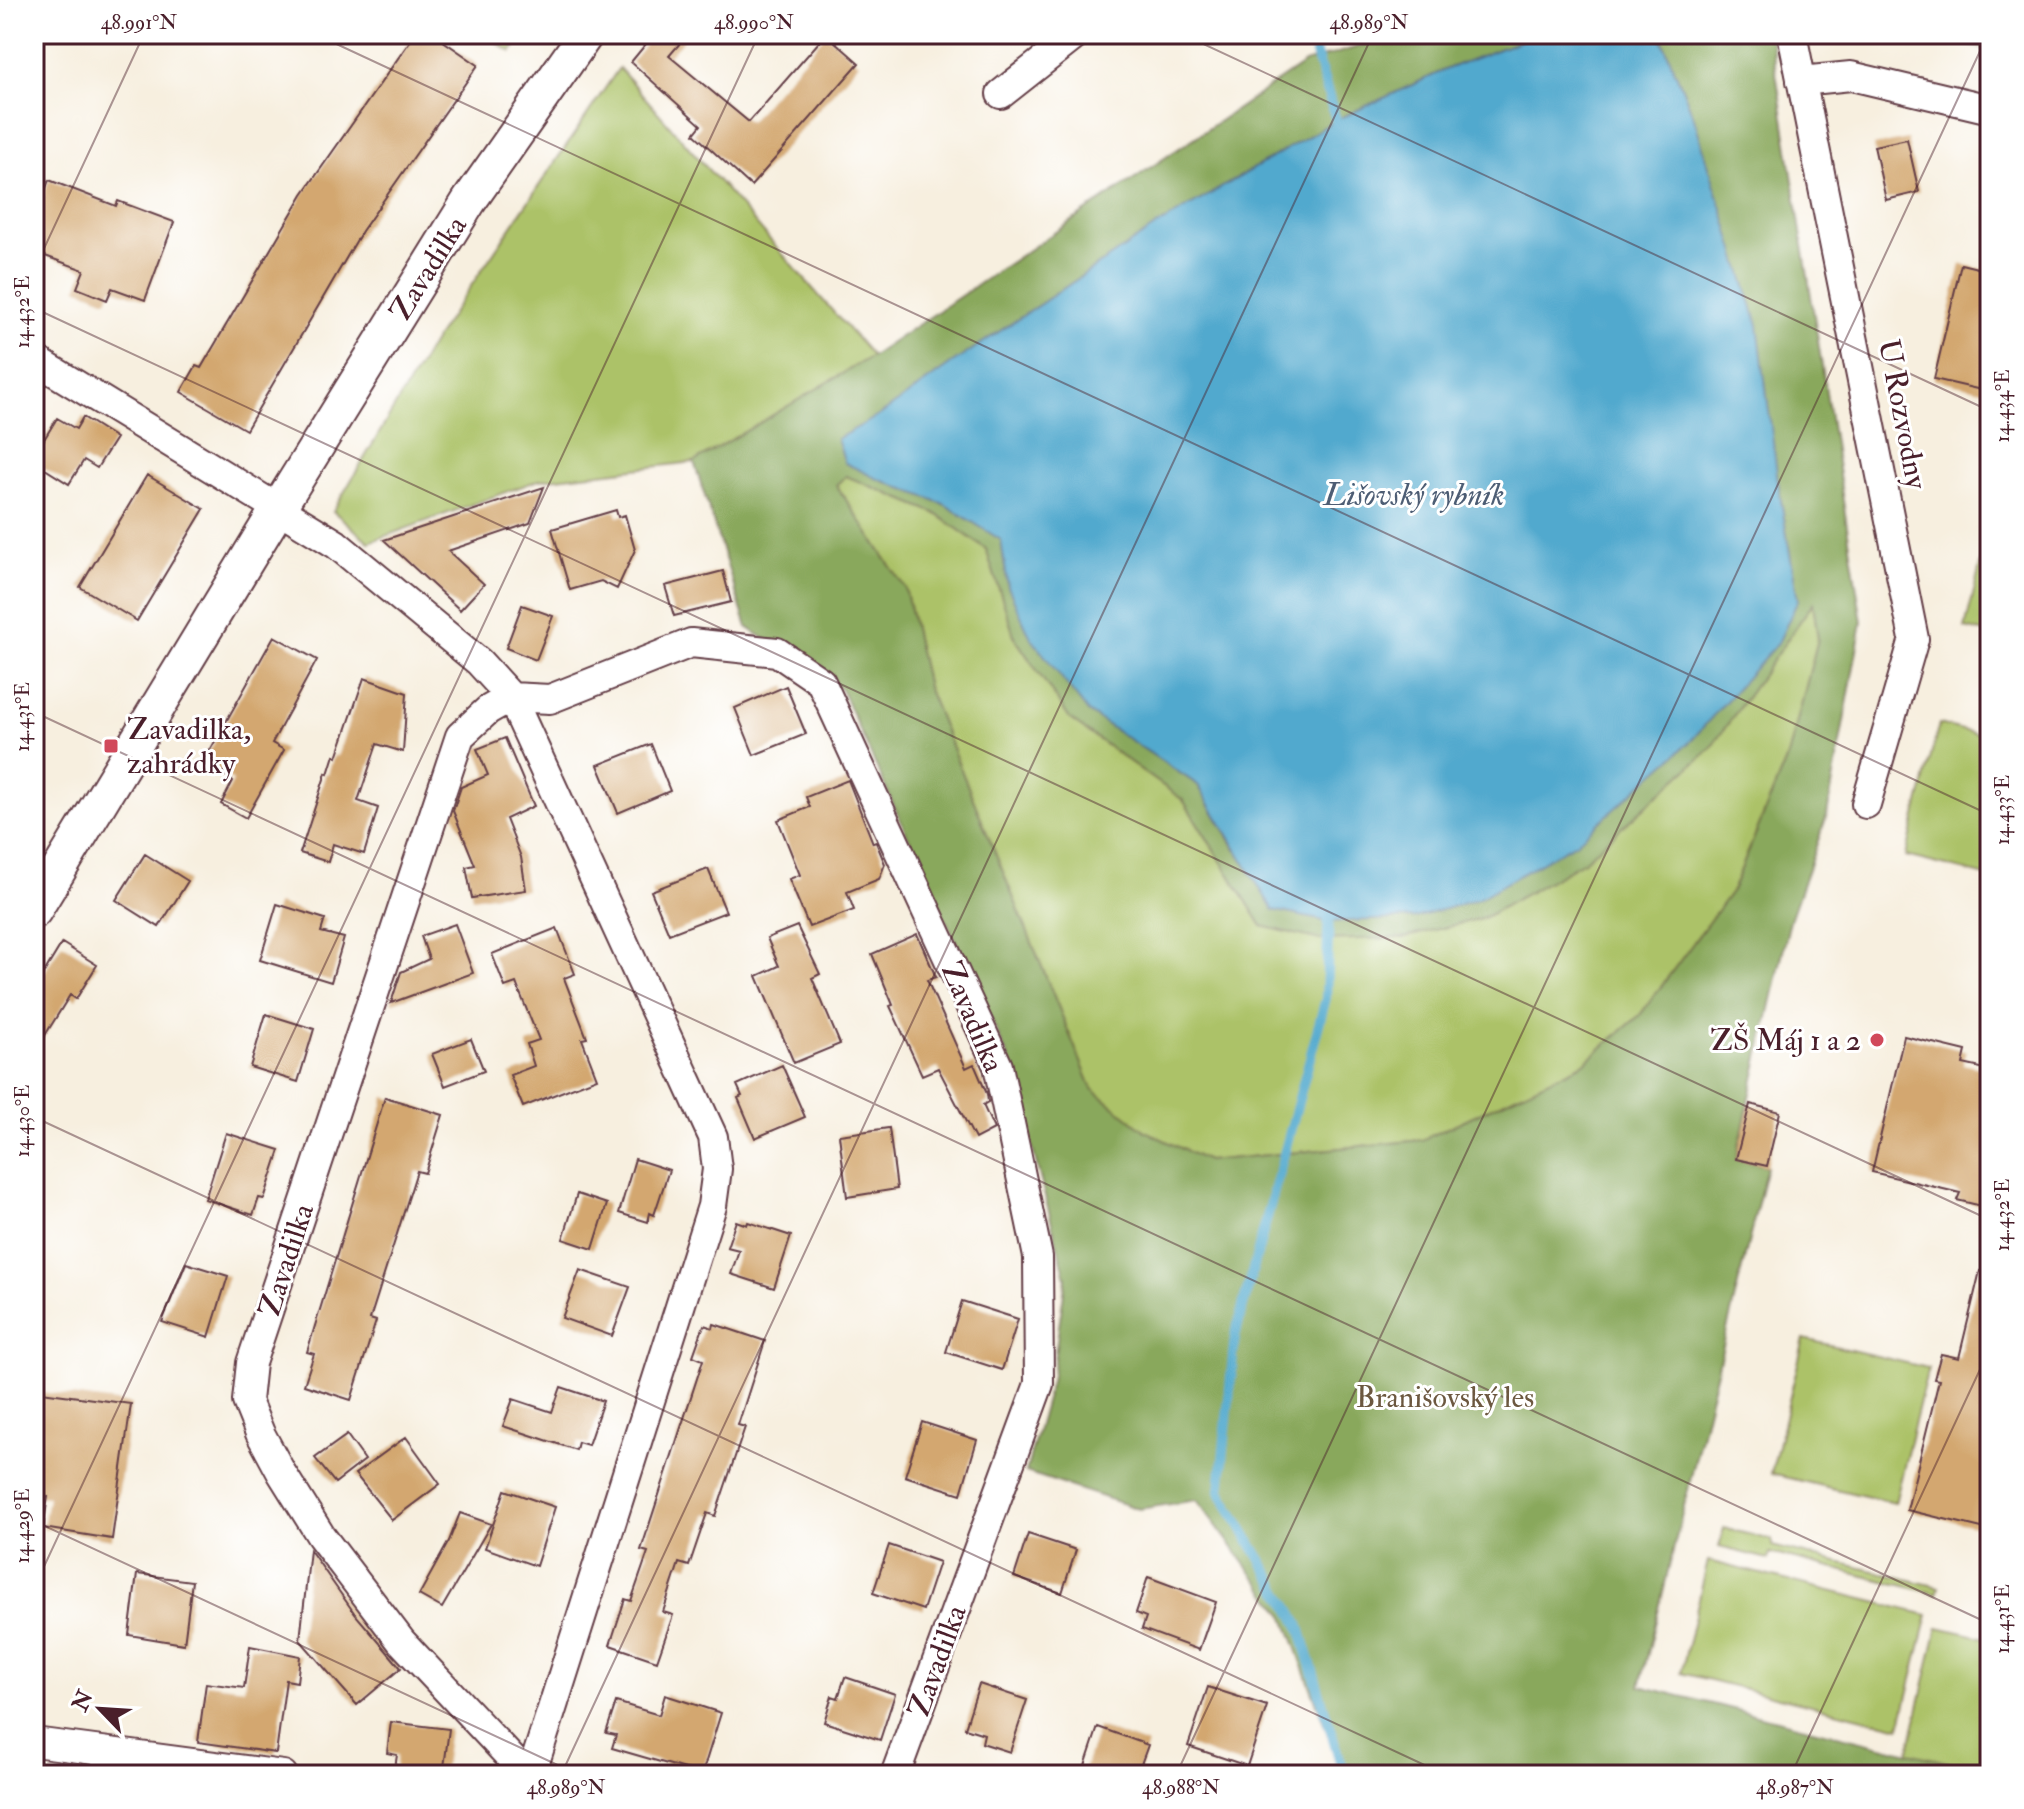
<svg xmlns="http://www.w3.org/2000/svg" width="2024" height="1809" viewBox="0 0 2024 1809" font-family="'IM FELL Double Pica',serif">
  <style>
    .green { fill: #acc267; stroke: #7b7049; stroke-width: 2 }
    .forest { fill: #89a85c; stroke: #6a6444; stroke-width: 2; fill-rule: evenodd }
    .water { fill: #51a9ce; stroke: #4e647c; stroke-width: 2 }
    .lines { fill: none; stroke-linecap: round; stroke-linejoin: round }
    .stream { stroke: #51a9ce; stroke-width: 10 }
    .building { fill: #d3a770 }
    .minor-casing { stroke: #643e46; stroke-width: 32 }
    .tertiary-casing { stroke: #643e46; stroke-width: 38 }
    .minor { stroke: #fff; stroke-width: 28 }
    .tertiary { stroke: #fff; stroke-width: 34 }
    .ticks { fill: none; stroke: #4a1f2b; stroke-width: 2; stroke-opacity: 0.45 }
    .poi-dot { fill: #d1495b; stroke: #fff; stroke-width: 3 }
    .labels { text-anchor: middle; stroke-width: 6; stroke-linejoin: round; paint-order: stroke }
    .street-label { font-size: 30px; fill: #4a1f2b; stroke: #fff }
    .poi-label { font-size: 30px; fill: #4a1f2b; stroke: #fff; text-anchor: start }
    .park-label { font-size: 30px; fill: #6c5840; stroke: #fff }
    .water-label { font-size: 32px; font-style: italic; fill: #4d5d74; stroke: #fff }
    .neatline { fill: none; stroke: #4a1f2b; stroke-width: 3 }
    .ticks-label { font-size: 20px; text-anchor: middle; fill: #4a1f2b }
  </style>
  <rect width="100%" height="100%" fill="#fff"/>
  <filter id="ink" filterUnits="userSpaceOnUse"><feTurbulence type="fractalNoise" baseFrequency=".0125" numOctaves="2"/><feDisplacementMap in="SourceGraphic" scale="16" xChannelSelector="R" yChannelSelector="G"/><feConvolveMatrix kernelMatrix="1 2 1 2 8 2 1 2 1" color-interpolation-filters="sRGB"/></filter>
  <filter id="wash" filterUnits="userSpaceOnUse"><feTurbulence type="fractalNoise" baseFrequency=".006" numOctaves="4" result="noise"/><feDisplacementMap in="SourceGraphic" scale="32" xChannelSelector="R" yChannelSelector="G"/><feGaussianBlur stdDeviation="1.8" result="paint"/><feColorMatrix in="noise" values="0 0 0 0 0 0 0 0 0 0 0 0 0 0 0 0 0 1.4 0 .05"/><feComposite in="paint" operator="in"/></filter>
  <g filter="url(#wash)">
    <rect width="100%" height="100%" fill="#f7efdf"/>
    <path class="green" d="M484 34H527L511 52Z
      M1926 34H1990V50L1981 48Z
      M619 68 872 356 694 462 539 480 369 542 333 511 435 339Z
      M845 475 935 513 986 549 1015 638 1070 719 1183 800 1262 926 1403 938 1485 917 1584 861 1710 749 1813 602 1818 639 1789 753 1733 889 1640 1015 1583 1064 1422 1140 1207 1161 1145 1131 1092 1089 927 687 905 588 836 485Z
      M1990 525V634L1965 628Z
      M1939 724 1990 737V877L1906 856Z
      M1804 1339 1928 1368 1895 1503 1771 1474Z
      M1724 1528 1772 1540V1546L1939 1587 1937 1594 1770 1553 1768 1559 1719 1547Z
      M1708 1561 1928 1615 1900 1727 1681 1673Z
      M1938 1627 1990 1639V1773L1908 1754Z"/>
    <path class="forest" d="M1400 34H1538L1447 69 1336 120 1158 225 951 364 880 415 837 439 878 479 944 504 1001 540 1008 587 1088 712 1198 785 1236 850 1798 600 1779 489 1694 118 1660 34H1770L1862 622 1827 815 1790 920 1736 1159 1767 1166 1640 1686 1990 1773V1775H1343L1285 1617 1197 1500 1139 1509 1026 1472 1051 1381 1066 1278 1010 1061 841 689 747 627 694 462 872 356 1305 63ZM846 476 935 513 986 549 1015 638 1070 719 1183 800 1262 926 1320 940 1403 938 1485 917 1584 861 1710 749 1813 603 1818 639 1789 753 1733 889 1640 1015 1583 1064 1422 1140 1207 1161 1145 1131 1092 1089 927 687 905 588 836 485Z"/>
    <path class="water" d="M1538 34H1660L1694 118 1758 325 1779 489 1798 600 1779 641 1690 742 1577 842 1478 899 1415 918 1329 922 1273 910 1198 785 1088 712 1031 638 1008 587 1001 540 944 504 878 479 845 463 837 439 880 415 951 364 1158 225 1336 120 1447 69Z"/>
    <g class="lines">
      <path class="stream" d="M1310 34 1336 120V132
        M1329 908 1326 998 1235 1336 1220 1491 1299 1624 1344 1775"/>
    </g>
    <g id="blocks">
      <path class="building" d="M415 34H433L478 65 362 231 246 430 181 392 196 366 201 368 303 194Z
        M654 34H688L669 56 749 122 826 34 859 63 751 186 694 134 701 125 631 62Z
        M1907 139 1919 192 1886 200 1874 146Z
        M49 180 116 206 118 201 174 222 145 300 112 288 107 300 77 288 84 270 34 252V196L42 199Z
        M1961 264 1990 271V392L1934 379Z
        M83 417 116 438 97 468 84 460 69 484 34 462V456L57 418 76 429Z
        M147 475 204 509 137 621 80 587Z
        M544 487 530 523 448 551 484 584 460 610 384 540Z
        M616 510 618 517 625 515 635 550 617 589 601 581 570 590 552 529Z
        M723 571 731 602 674 616 665 586Z
        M522 605 553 616 536 660 506 648Z
        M274 636 317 660 272 743 284 750 246 818 221 804 233 781 226 776 227 774 204 761Z
        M364 678 407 693 403 752 377 744 358 801 378 808 364 854 333 844 328 862 300 853 326 773 328 774 334 755 337 757Z
        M786 686 806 734 754 755 735 708Z
        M505 738 534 806 506 819 521 857 526 890 472 898 466 867 475 865 453 811 461 787 488 775 477 749Z
        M651 744 670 791 618 813 598 765Z
        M848 780 873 843 876 842 885 864 879 879 847 892 854 910 809 927 789 879 800 875 778 820 810 807 806 797Z
        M145 854 188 881 159 927 116 900Z
        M708 869 726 912 669 934 651 891Z
        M277 904 325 919 321 932 344 938 331 982 260 960Z
        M455 924 473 973 391 1003 401 972 429 959 421 936Z
        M797 926 820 974 812 978 840 1044 794 1063 757 976 779 966 767 938Z
        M557 928 575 974 564 978 587 1038 582 1039 597 1078 523 1107 510 1075 534 1066 527 1044 539 1040 516 983 505 987 492 954Z
        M917 934 936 977 927 980 966 1068 974 1064 987 1094 988 1102 983 1105 994 1129 975 1139 938 1068 922 1075 890 1006 893 1005 872 954Z
        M62 943 97 965 76 999 70 995 34 1053V989Z
        M266 1014 314 1029 298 1082 250 1067Z
        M1904 1036 1966 1051 1963 1064 1990 1070V1208L1957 1200 1960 1193 1872 1172Z
        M471 1039 484 1071 445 1086 432 1054Z
        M782 1065 805 1117 755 1138 738 1098 742 1096 737 1085Z
        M385 1097 443 1115 425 1173 417 1171 370 1319 376 1321 351 1400 304 1385 314 1354 307 1352Z
        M1750 1104 1780 1112 1767 1166 1736 1159Z
        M889 1128 897 1189 847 1197 839 1135Z
        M226 1133 280 1150 264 1199 259 1198 253 1215 205 1199Z
        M635 1159 669 1170 654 1215 650 1213 648 1222 619 1213Z
        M577 1194 607 1204 593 1249 563 1239Z
        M736 1221 747 1225 748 1222 791 1236 774 1288 731 1274 739 1250 727 1247Z
        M186 1263 228 1276 209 1337 162 1322Z
        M580 1270 630 1287 612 1336 562 1318Z
        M1980 1271 1990 1273V1530L1907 1510 1939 1380 1934 1379 1941 1354 1959 1358Z
        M962 1301 1018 1319 1002 1370 946 1352Z
        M714 1324 765 1341 738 1425 745 1427 715 1516 707 1513 689 1566 679 1563 663 1612 673 1615 657 1661 610 1645 625 1599 631 1601 648 1552 641 1550 703 1360 693 1356 704 1325 713 1328Z
        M561 1387 603 1401 588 1445 578 1442 576 1450 503 1426 513 1399 552 1412Z
        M34 1391 131 1404 112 1539 43 1528 48 1497 34 1496Z
        M922 1422 977 1440 961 1494 905 1476Z
        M347 1435 365 1460 335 1483 315 1458Z
        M406 1437 440 1484 392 1520 355 1474Z
        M505 1490 555 1507 536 1566 485 1548Z
        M460 1513 491 1524 442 1608 419 1595 449 1541Z
        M1028 1534 1076 1550 1062 1593 1014 1577Z
        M889 1545 939 1562 923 1610 873 1593Z
        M310 1550 355 1614 401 1668 357 1705 300 1640Z
        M137 1574 192 1581 184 1644 129 1635Z
        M1148 1577 1216 1602 1199 1650 1142 1629 1146 1617 1136 1613Z
        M250 1646 300 1656 297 1682 286 1680 276 1753 198 1742 206 1683 244 1688Z
        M845 1677 895 1694 880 1740 824 1722 832 1696 838 1698Z
        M979 1684 1027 1700 1010 1752 982 1743 984 1734 965 1728Z
        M1208 1687 1267 1706 1247 1766 1188 1746Z
        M665 1695 721 1713 702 1774 612 1748 616 1735 606 1733 616 1702 659 1715Z
        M391 1722 449 1729 443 1775 395 1768 397 1755 387 1753Z
        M1098 1727 1148 1745 1137 1775H1082Z"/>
    </g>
  </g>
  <g filter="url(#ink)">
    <use href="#blocks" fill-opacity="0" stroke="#643e46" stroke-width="2"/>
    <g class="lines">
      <g class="minor-casing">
        <path id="minor" d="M1792 34 1914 639 1866 804
          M1801 81 1851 76 1990 109
          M1001 94 1077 34
          M34 359 336 544 479 662 511 697 713 1137 717 1169 712 1206 531 1775
          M34 1742 283 1775
          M527 1775 401 1641 321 1536 281 1472 260 1433 247 1401 251 1363 460 736 488 710 511 697 550 699 691 643 777 652 821 682 998 1066 1038 1257 1039 1384 895 1775"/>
      </g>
      <g class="tertiary-casing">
        <path id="tertiary" d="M34 911 279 507 469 201 586 34"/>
      </g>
      <use href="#minor" class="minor"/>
      <use href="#tertiary" class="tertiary"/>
    </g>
  </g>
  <path class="ticks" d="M315 34 1990 815M1182 34 1990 411M34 270 144 34M34 308 1990 1220M34 712 1990 1624M34 1117 1446 1775M34 1521 579 1775M34 1588 759 34M561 1775 1373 34M1176 1775 1988 34M1791 1775 1990 1348"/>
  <g class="poi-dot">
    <rect x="103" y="738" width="16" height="16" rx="4"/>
    <circle cx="1877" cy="1040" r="8"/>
  </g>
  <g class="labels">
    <g class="street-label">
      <text transform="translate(428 268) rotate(-58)" y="10">Zavadilka</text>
      <text transform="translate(1903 414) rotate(79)" y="10">U Rozvodny</text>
      <text transform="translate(973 1017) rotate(67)" y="10">Zavadilka</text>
      <text transform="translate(286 1260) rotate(-72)" y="10">Zavadilka</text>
      <text transform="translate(937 1661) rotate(-70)" y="10">Zavadilka</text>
    </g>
    <g class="poi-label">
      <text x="127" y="739">Zavadilka,<tspan x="127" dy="34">zahrádky</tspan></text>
      <text x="1861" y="1050" text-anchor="end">ZŠ Máj 1 a 2</text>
    </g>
    <g class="park-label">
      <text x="1445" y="1407">Branišovský les</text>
    </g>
    <g class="water-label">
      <text x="1414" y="505">Lišovský rybník</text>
    </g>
  </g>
  <rect width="2024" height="1809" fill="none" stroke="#fff" stroke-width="88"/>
  <g transform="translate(100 1709) rotate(295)" stroke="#ffffff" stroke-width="6" paint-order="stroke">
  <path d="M0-6L14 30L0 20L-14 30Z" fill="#4a1f2b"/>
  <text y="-12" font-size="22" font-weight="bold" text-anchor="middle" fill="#4a1f2b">N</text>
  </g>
  <rect x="44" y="44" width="1936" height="1721" class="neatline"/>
  <g class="ticks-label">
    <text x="139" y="29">48.991°N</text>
    <text x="754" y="29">48.990°N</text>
    <text x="1369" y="29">48.989°N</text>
    <text transform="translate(22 312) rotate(-90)" y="7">14.432°E</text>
    <text transform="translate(2002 406) rotate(-90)" y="7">14.434°E</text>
    <text transform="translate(22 717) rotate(-90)" y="7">14.431°E</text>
    <text transform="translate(2002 810) rotate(-90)" y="7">14.433°E</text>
    <text transform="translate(22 1121) rotate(-90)" y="7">14.430°E</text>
    <text transform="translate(2002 1215) rotate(-90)" y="7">14.432°E</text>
    <text transform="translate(22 1526) rotate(-90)" y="7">14.429°E</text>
    <text transform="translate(2002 1619) rotate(-90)" y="7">14.431°E</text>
    <text x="566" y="1794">48.989°N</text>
    <text x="1181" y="1794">48.988°N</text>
    <text x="1795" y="1794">48.987°N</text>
  </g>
</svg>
